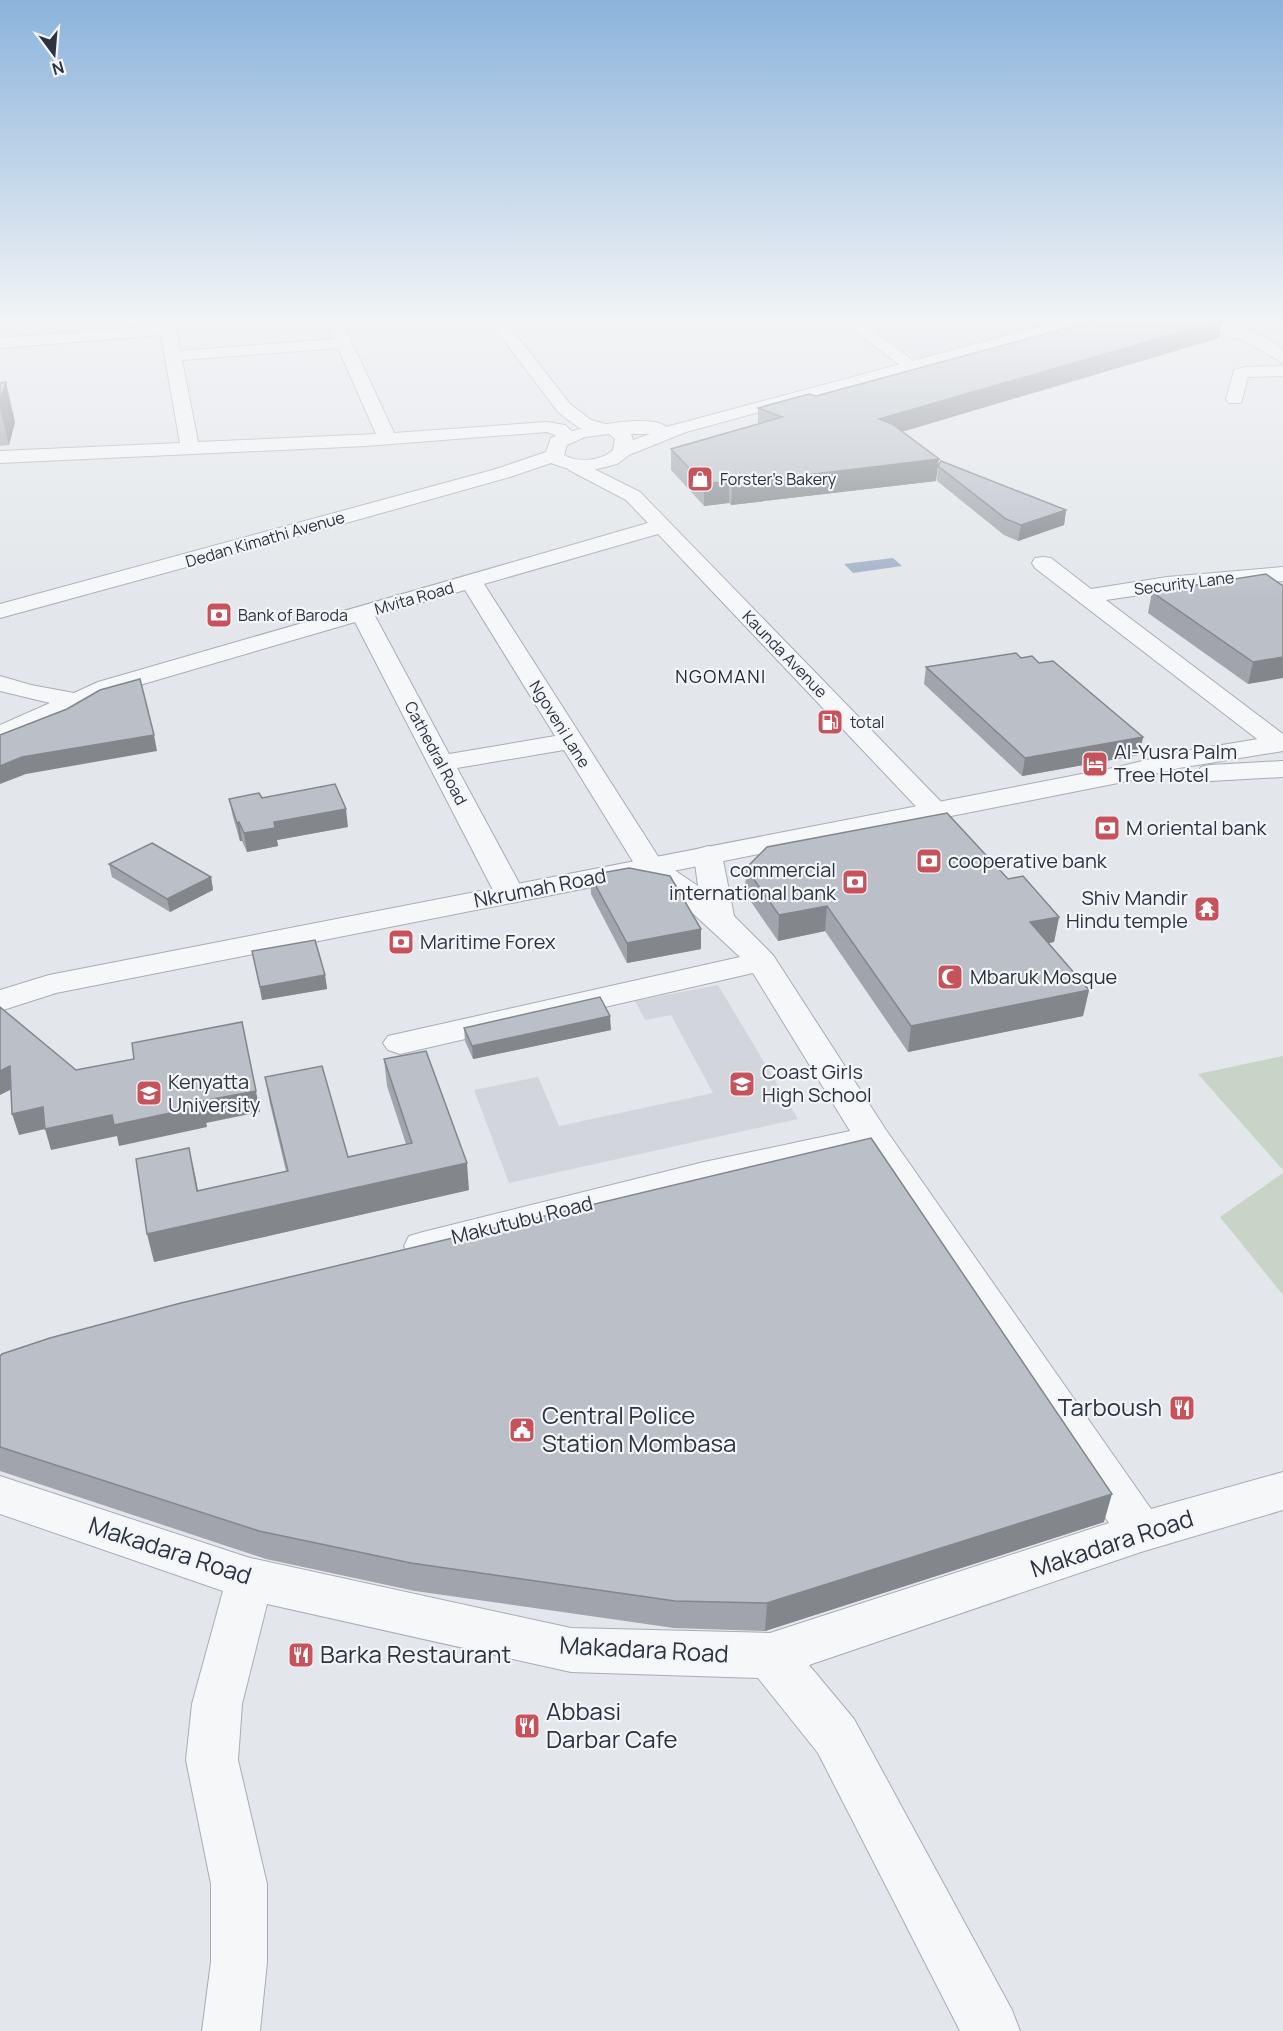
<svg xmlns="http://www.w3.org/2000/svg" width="1283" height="2031" viewBox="0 0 1283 2031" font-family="Manrope,sans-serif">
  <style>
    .built { fill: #d2d5dc }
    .green { fill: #c8d4c5 }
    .water { fill: #a1b1c8 }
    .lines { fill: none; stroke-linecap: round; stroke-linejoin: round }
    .minor-casing { stroke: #a8acb4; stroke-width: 2 }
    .tertiary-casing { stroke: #a8acb4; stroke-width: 2 }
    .minor { fill: #f6f7f9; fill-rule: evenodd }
    .tertiary { fill: #f6f7f9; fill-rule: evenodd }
    .wall { fill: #a1a4ab }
    .shaded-wall { fill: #83868b }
    .building { fill: #bbbfc7; stroke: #83868b; stroke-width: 1.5 }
    .labels { text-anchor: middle; stroke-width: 4.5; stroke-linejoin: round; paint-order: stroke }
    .far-poi-label { font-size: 16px; fill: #2c3242; stroke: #f3f5f8; text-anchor: start }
    .far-street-label { font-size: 16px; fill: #2c3242; stroke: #f3f5f8 }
    .far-quarter-label { font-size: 18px; letter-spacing: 1.5px; fill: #1e2433; stroke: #f3f5f8 }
    .poi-label { font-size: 20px; fill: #2c3242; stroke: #f3f5f8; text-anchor: start }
    .street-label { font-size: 20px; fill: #2c3242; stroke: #f3f5f8 }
    .near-poi-label { font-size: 24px; fill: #2c3242; stroke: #f3f5f8; text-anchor: start }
    .near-street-label { font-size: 24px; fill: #2c3242; stroke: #f3f5f8 }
  </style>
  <rect width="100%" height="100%" fill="#e3e6ea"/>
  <path class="built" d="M861 319H1073L916 359Z
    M718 985 798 1119 509 1183 474 1090 538 1077 559 1126 713 1093 671 1015 645 1020 635 1001Z"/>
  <path class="green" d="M1283 1056V1170L1198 1074Z
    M1283 1173V1295L1220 1217Z"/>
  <path class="water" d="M893 558 902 566 853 573 844 564Z"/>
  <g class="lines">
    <g class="minor-casing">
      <path id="minor" d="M325 319H341L394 433 547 422 565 425 577 436 574 440H562L553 434 547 432 366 446 0 463V451L180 443 161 335 0 348V338L168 325 176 330 180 351 334 339ZM338 348 376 434 198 442 182 360Z
        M488 319H504L570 404 591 420 609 425 612 429 609 433 603 434 579 428 558 412Z
        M840 319H858L920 366 912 371 906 370Z
        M1180 319C1214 318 1256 327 1283 350V363L1245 341 1183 322Z
        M1283 366V376L1248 377 1241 403H1229L1226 399 1234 370 1245 367Z
        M576 460 640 492 950 811 946 817 936 819 926 817 658 534 484 584 661 861 698 886 694 855 698 849 708 846 718 849 722 855 734 916 773 955 886 1130 1151 1509 1283 1472V1510L1141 1552 809 1665 854 1719 1012 2010 1020 2031H960L818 1753 758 1678 571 1672 267 1604 242 1704 238 1760 267 1884V1962L260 2031H202L211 1962V1884L186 1760 192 1704 223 1591 0 1514V1476L250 1558 571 1628 770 1633 1109 1523 864 1153 704 1187 423 1260 409 1256 404 1246 409 1236 423 1232 704 1162 850 1131 753 973 400 1054 388 1050 383 1043 388 1036 740 957 673 895 640 873 564 750 457 768 525 894 521 900 510 903 499 900 495 894 355 622 116 692 0 743V725L50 703 0 691V676L31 685 74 693 98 682 648 523 626 500 569 470 566 466 569 462ZM465 590 555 736 449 754 375 616Z
        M1043 557 1051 558 1091 589 1167 577 1283 567V581L1167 591 1106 600 1283 734V750L1270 749 1035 568 1032 563 1035 558Z"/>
    </g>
    <g class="tertiary-casing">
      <path id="tertiary" d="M1069 319H1094L1091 322 686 432 629 455 617 464 593 470 565 468 551 463 510 477 296 537 0 618V604L496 469 546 452 551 438C570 429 651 412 666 427ZM609 434 615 439 613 450C602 461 577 463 564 455L567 445 585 437ZM631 434H650L633 440Z
        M1283 735V751L1179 768 1118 783 56 993 0 1011V990L49 975 1118 767 1179 752Z
        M1283 761V777L1210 781 1201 779 1197 773 1201 767 1210 765Z"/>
    </g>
    <use href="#minor" class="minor"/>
    <use href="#tertiary" class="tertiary"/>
  </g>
  <path class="wall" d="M1100 319H1231L1222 320 1219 338 902 432 936 481 731 505 729 503 704 506 671 470V449L758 424V408L816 396Z
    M0 383 15 422 9 445 0 446Z
    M938 466 1066 510 1064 525 1018 541 1004 535 937 481Z
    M1283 586 1248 684 1148 613 1152 592Z
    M1021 658 1039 663 1143 737 1139 755 1022 776 924 684 926 667Z
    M262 798 348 827 277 840 278 846 247 852 242 841H240L233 817 229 799Z
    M109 864 211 877 213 890 170 912 112 877Z
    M746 868 1008 879 1059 917 1054 942 1048 943 1089 990 1083 1016 908 1052 825 931 778 941 745 893Z
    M590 875 701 949 627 963 591 894Z
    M252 951 325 975 327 989 262 1000Z
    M464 1028 611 1030 473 1059 465 1041Z
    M384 1059 469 1190 154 1262 195 1175 198 1191 286 1171 270 1104 265 1077 348 1157 406 1144 387 1086Z
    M0 1356 1104 1522 765 1631 674 1628 415 1591 266 1559 0 1471Z"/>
  <path class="shaded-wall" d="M1221 319H1231L1222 320 1219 338 877 439 879 419 1221 320Z
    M6 382 15 422 9 445 0 408V403Z
    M939 459 936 481 731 505 732 484Z
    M729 481V503L704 506V484Z
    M1066 510 1064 525 1018 541 1021 525Z
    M1283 657V678L1248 684 1253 662Z
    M154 735 157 751 26 774 0 784V766L22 757Z
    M1143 737 1139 755 1022 776 1025 758Z
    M346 809 348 827 277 840 278 846 247 852 244 833 274 822Z
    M239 822 242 841H240L237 823Z
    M211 877 213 890 170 912 167 899Z
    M827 906 825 931 778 941 779 915Z
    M1059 917 1054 942 1025 948 1030 922Z
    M701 929V949L627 963V943Z
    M325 975 327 989 262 1000 260 987Z
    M1089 990 1083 1016 908 1052 911 1026Z
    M610 1016 611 1030 473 1059 472 1046Z
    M10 1066 16 1087 0 1095V1071Z
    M256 1091 260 1112 206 1123 202 1101Z
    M203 1106 207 1127 119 1146 117 1136 51 1150 45 1129 19 1135 12 1114 43 1107 112 1115Z
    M189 1148 195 1175 203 1218 197 1191Z
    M467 1163 469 1190 154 1262 147 1234Z
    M1112 1494 1104 1522 765 1631 767 1603Z"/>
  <path class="building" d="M1100 319H1218L1222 320 879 419 892 424 939 459 732 484 729 481 704 484 671 449 782 417 758 408 809 394 816 396Z
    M6 382 0 403V383Z
    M941 461 1066 510 1021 525 1006 519 938 466Z
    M1266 574 1283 586V657L1253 662 1152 592Z
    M1016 653 1021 658 1032 656 1039 663 1053 661 1143 737 1025 758 926 667Z
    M140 679 154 735 22 757 0 766V735L67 709 100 690Z
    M335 784 346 809 274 822 275 828 244 833 239 822 237 823 229 799 259 793 262 798Z
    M947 813 1008 879 1023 876 1059 917 1030 922 1089 990 911 1026 827 906 779 915 746 868 767 847Z
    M152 843 211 877 167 899 109 864Z
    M629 868 670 876 701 929 627 943 590 875Z
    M315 940 325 975 260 987 252 951Z
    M600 997 610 1016 472 1046 464 1028Z
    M0 1007 76 1070 134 1059 132 1043 242 1022 256 1091 202 1101 203 1106 114 1125 112 1115 45 1129 43 1107 12 1114 10 1066 0 1071Z
    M426 1051 467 1163 147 1234 136 1159 189 1148 197 1191 288 1171 265 1077 322 1066 348 1157 412 1143 384 1059Z
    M871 1138 1112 1494 767 1603 675 1601 411 1563 259 1531 0 1447V1356L2 1354 50 1338 177 1304Z"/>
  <linearGradient id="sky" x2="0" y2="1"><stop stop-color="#8bb3db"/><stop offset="0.53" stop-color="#f2f4f6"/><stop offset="1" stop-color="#f2f4f6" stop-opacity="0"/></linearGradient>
  <rect width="1283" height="603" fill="url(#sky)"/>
  <defs>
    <g id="shop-square" transform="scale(1.35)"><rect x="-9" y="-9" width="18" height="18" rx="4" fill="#c6525b" stroke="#f3f5f8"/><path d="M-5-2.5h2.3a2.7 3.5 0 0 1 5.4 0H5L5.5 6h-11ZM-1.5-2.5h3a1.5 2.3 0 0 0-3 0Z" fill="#fff"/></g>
    <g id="bank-square" transform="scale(1.35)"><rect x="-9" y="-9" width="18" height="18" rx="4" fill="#c6525b" stroke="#f3f5f8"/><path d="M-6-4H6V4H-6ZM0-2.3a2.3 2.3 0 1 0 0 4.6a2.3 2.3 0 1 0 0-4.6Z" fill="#fff"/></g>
    <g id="fuel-square" transform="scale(1.35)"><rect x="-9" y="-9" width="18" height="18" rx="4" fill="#c6525b" stroke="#f3f5f8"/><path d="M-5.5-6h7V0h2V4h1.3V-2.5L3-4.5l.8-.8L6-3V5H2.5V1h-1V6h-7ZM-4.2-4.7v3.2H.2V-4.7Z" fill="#fff"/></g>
    <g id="hotel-square" transform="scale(1.35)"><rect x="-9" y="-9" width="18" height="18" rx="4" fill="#c6525b" stroke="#f3f5f8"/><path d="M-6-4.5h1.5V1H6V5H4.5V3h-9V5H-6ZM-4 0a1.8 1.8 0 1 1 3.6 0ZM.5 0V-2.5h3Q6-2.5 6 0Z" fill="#fff"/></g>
    <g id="temple-square" transform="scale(1.35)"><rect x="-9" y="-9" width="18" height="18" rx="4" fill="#c6525b" stroke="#f3f5f8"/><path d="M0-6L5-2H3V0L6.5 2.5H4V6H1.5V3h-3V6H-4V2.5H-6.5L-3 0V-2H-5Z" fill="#fff"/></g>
    <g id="mosque-square" transform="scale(1.35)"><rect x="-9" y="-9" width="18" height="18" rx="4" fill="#c6525b" stroke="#f3f5f8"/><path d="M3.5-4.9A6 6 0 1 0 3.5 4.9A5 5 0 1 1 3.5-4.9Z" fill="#fff"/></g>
    <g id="school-square" transform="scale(1.35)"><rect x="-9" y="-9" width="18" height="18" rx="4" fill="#c6525b" stroke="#f3f5f8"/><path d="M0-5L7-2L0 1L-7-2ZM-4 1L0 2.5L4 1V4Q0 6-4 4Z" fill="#fff"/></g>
    <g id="university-square" transform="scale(1.35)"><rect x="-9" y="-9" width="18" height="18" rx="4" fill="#c6525b" stroke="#f3f5f8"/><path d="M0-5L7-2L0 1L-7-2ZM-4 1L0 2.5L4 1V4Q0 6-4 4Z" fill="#fff"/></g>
    <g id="restaurant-square" transform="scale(1.35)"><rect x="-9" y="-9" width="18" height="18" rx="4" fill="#c6525b" stroke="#f3f5f8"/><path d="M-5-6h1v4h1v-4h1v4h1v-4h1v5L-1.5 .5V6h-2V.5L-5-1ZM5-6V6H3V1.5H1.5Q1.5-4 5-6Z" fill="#fff"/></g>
    <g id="civic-square" transform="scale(1.35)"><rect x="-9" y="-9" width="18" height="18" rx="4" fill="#c6525b" stroke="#f3f5f8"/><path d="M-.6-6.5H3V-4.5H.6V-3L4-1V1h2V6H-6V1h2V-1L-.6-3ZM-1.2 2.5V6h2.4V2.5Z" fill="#fff"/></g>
  </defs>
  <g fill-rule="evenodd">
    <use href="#shop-square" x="700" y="479"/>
    <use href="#bank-square" x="219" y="615"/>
    <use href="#fuel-square" x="830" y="722"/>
    <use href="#hotel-square" x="1095" y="764"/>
    <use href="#bank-square" x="1107" y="828"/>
    <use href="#bank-square" x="929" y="861"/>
    <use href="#bank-square" x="855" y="882"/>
    <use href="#temple-square" x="1207" y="909"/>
    <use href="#bank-square" x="401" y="942"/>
    <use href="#mosque-square" x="950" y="977"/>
    <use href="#school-square" x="742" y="1084"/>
    <use href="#university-square" x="149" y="1093"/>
    <use href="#restaurant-square" x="1182" y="1408"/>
    <use href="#civic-square" x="522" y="1430"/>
    <use href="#restaurant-square" x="301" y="1655"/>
    <use href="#restaurant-square" x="527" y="1726"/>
  </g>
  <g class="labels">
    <g class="far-poi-label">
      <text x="720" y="485">Forster's Bakery</text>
      <text x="238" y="621">Bank of Baroda</text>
      <text x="850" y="728">total</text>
    </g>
    <g class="far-street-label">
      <text transform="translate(265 539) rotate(-16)" y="6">Dedan Kimathi Avenue</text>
      <text transform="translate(1184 583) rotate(-7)" y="6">Security Lane</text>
      <text transform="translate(414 598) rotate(-16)" y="6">Mvita Road</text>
      <text transform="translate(785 654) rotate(46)" y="6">Kaunda Avenue</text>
      <text transform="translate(560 724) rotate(58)" y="6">Ngoveni Lane</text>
      <text transform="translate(436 753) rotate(62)" y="6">Cathedral Road</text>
    </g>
    <g class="far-quarter-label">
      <text x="721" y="683">NGOMANI</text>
    </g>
    <g class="poi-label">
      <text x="1114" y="759">Al-Yusra Palm<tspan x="1114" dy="23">Tree Hotel</tspan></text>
      <text x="1126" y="835">M oriental bank</text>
      <text x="948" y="868">cooperative bank</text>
      <text x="836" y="877" text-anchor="end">commercial<tspan x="836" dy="23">international bank</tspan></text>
      <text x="1188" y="905" text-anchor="end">Shiv Mandir<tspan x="1188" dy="23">Hindu temple</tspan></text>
      <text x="420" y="949">Maritime Forex</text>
      <text x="970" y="984">Mbaruk Mosque</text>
      <text x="762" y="1079">Coast Girls<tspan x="762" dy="23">High School</tspan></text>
      <text x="168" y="1089">Kenyatta<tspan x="168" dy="23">University</tspan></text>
    </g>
    <g class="street-label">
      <text transform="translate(540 888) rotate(-11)" y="7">Nkrumah Road</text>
      <text transform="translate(522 1220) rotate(-14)" y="7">Makutubu Road</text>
    </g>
    <g class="near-poi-label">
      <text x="1162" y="1416" text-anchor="end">Tarboush</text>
      <text x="542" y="1424">Central Police<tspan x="542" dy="28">Station Mombasa</tspan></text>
      <text x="320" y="1663">Barka Restaurant</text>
      <text x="546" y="1720">Abbasi<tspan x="546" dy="28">Darbar Cafe</tspan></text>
    </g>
    <g class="near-street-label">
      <text transform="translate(1112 1544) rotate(-18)" y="8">Makadara Road</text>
      <text transform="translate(170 1551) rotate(18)" y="8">Makadara Road</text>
      <text transform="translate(644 1650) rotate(3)" y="8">Makadara Road</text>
    </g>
  </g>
  <g transform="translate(54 54) rotate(164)" stroke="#f3f5f8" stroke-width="4.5" paint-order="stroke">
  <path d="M0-4.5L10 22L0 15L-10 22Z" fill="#2c3242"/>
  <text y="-9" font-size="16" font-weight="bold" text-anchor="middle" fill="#2c3242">N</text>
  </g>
</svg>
